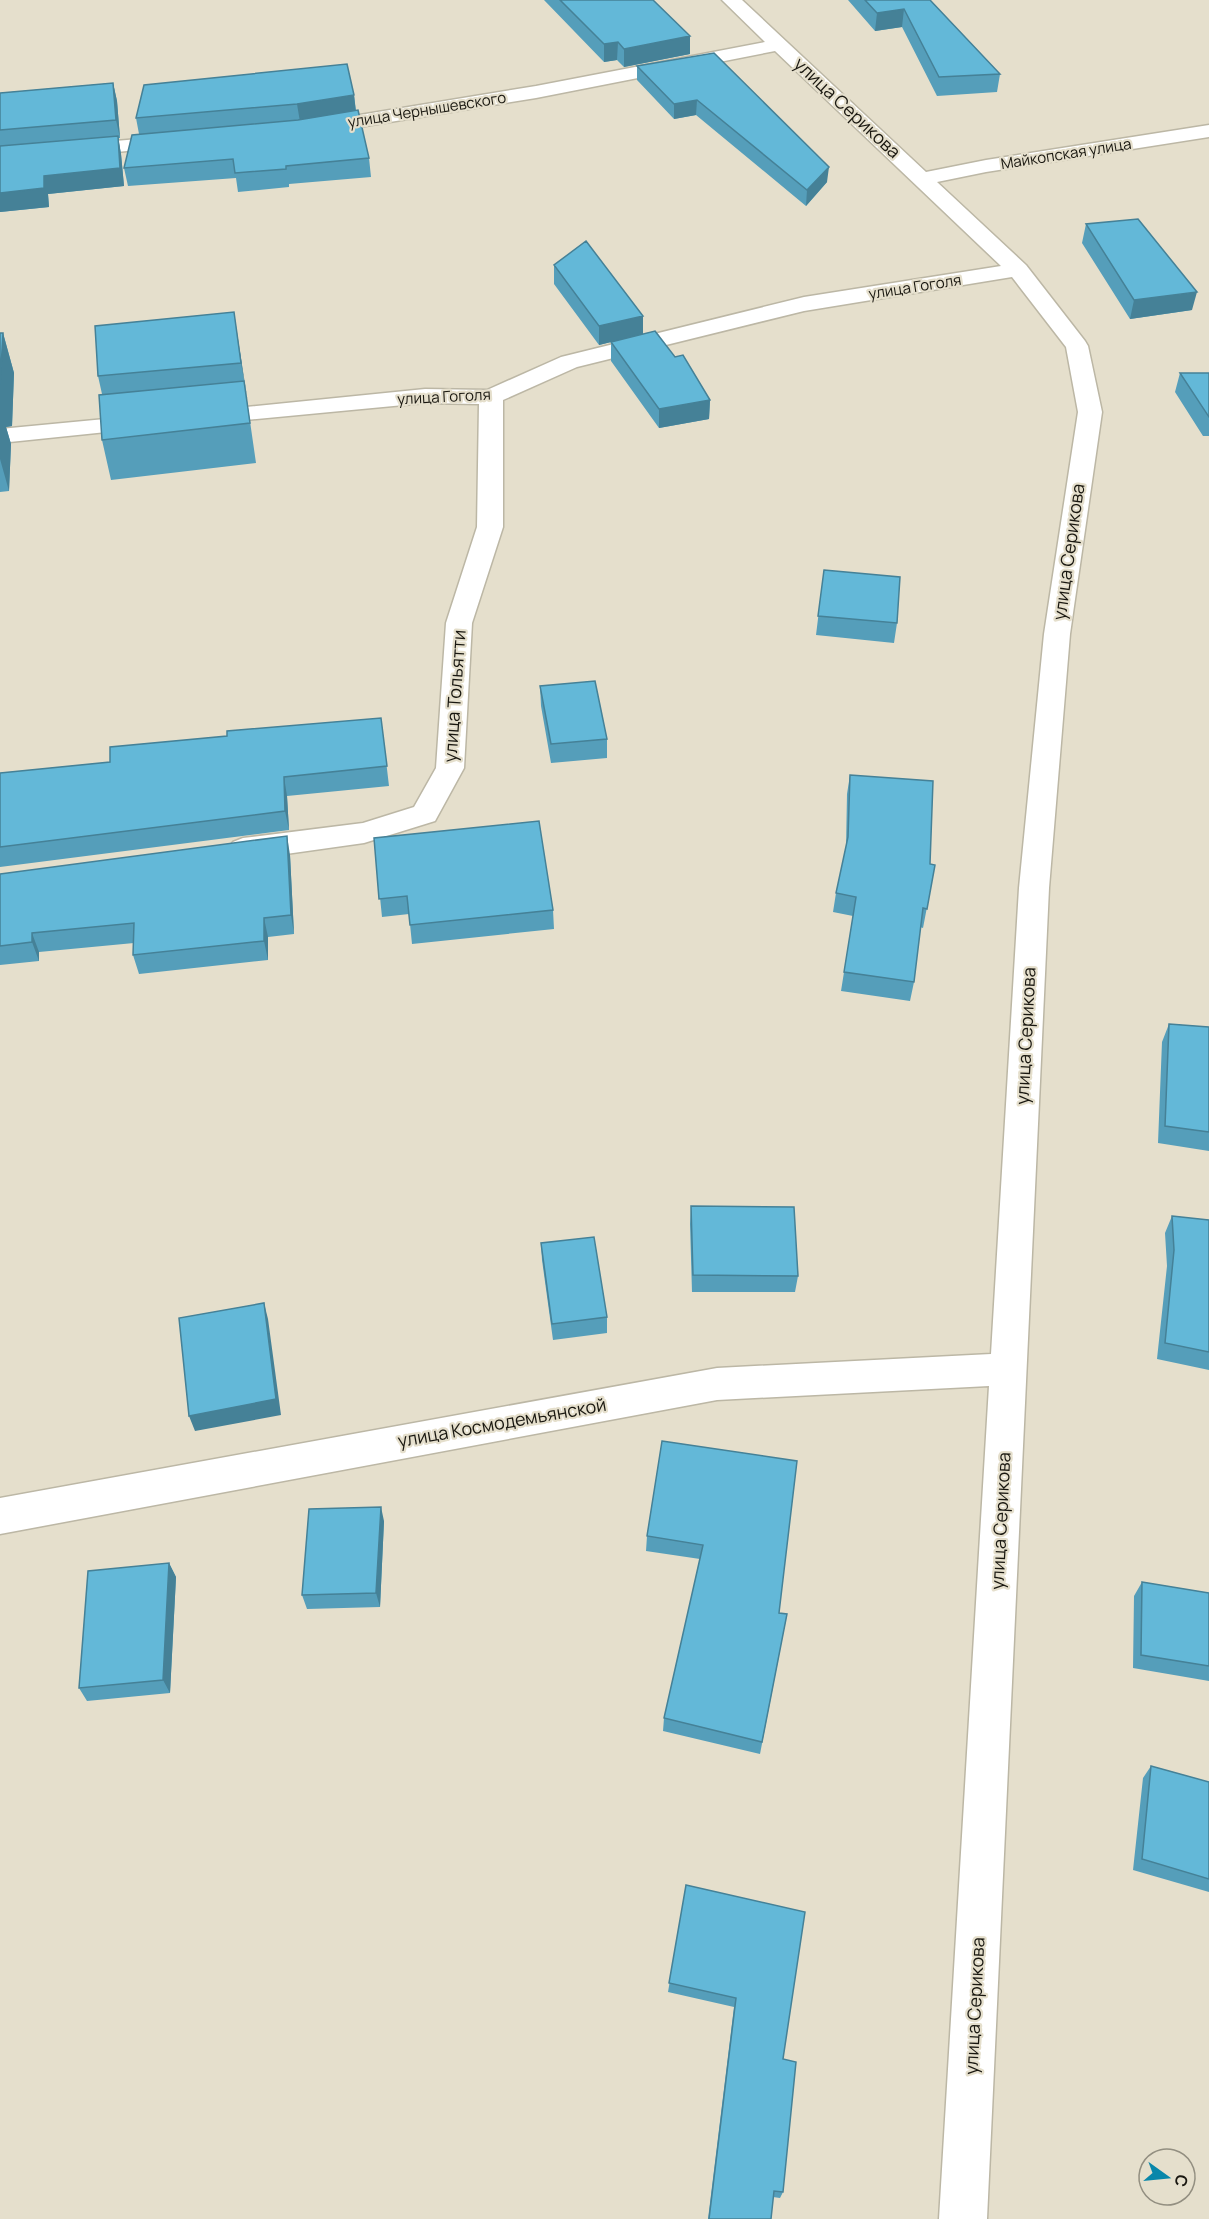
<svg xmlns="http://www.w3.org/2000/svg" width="1209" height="2219" viewBox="0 0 1209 2219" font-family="Manrope,sans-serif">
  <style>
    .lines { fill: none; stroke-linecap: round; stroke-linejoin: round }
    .minor-casing { stroke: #bcb7a5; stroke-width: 3 }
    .minor { fill: #fff; fill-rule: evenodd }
    .wall { fill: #559eba }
    .shaded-wall { fill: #458197 }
    .building { fill: #63b8d8; stroke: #458197; stroke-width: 1.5 }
    .labels { text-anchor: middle; stroke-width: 4.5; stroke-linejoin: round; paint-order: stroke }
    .far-street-label { font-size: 15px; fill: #191710; stroke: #e5dfcc }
    .street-label { font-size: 18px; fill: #191710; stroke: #e5dfcc }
  </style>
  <rect width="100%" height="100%" fill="#e5dfcc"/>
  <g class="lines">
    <g class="minor-casing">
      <path id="minor" d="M722 0H742L926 172 986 160 1209 125V137L986 172 937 182 1026 265 1085 341 1088 346 1102 412 1070 634 1049 888 987 2219H939L989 1386 717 1400 0 1534V1498L717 1368 991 1354 1019 888 1044 634 1078 412 1066 347 1012 277 804 311 577 367 503 400V527L472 623 464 768 435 821 364 843 243 860 233 856 228 849 233 842 243 838 363 823 414 807 436 768 446 623 477 527 479 404 425 403 204 424 196 422 192 417 196 412 425 389 487 390 561 357 804 297 1001 266 775 51 536 98 317 134 310 132 307 128 310 124 317 122 536 86 765 42Z
        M173 136 180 138 183 142 180 146 0 163V151Z
        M147 415 155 417 159 422 155 427 0 443V429Z"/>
    </g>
    <use href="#minor" class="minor"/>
  </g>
  <path class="wall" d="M544 0H653L690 54 624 67 617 60 604 62Z
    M848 0H930L1000 74 997 92 937 96 902 27 875 31Z
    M714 53 827 182 806 206 696 115 674 119 637 80V66Z
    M113 83 117 101 120 138H118L121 154 124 186 48 194 49 207 0 212V93Z
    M354 95 356 111 369 158 371 177 289 184V187L238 192 236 178 128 186 124 168 139 134 136 118Z
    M1086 224 1192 310 1130 319 1082 243Z
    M554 265 643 334 675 357 710 400 709 419 659 428 611 361V342L599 345 554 284Z
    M0 333H3L14 373 12 426 6 427 11 444 9 491 0 492Z
    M240 352 256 463 111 480 102 440V394L98 376Z
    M1180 373H1209V436H1203L1175 392Z
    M824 570 897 623 894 643 816 635Z
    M540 686 607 739V758L551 763 541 706Z
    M381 718 389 786 287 796 289 830 0 867V773L110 762 227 736Z
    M850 775 930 864 935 865 923 928 920 927 914 982 910 1001 841 991 853 916 833 912 836 893 846 848 847 794Z
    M374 838 553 910 554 929 412 944 409 914 382 917Z
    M290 855 294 934 268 937V960L139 974 133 955 134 943 39 952V961L0 965V874Z
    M1169 1024 1209 1027V1151L1158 1143 1162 1042Z
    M691 1206 798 1276 795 1292H692L690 1224Z
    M1172 1216 1209 1220V1370L1157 1359 1167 1266 1165 1233Z
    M541 1243 607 1317V1333L553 1340 542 1260Z
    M662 1441 779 1613 787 1614 760 1754 663 1731 664 1718 700 1559 646 1551 647 1536Z
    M384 1521 380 1607 307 1609 302 1595Z
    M169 1563 176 1577 170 1693 87 1701 79 1688Z
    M1142 1582 1209 1593V1681L1133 1668 1134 1596Z
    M1151 1766 1209 1782V1892L1133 1870 1143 1778Z
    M686 1885 783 2059V2192L780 2198 773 2197 771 2219H708L734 2007 668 1992Z"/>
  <path class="shaded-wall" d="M904 9 902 27 875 31 877 13Z
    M690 36V54L624 67V49Z
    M618 42 617 60 604 62V44Z
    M113 83 117 101 120 138 116 120Z
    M354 95 356 113 300 122 297 104Z
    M697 100 696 115 674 119V104Z
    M118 136 121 154 124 186 48 194 49 207 0 212V193L44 176Z
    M829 167 827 182 806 206 807 190Z
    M1197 292 1192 310 1130 319 1134 300Z
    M234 312 240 352 248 403 241 363Z
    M643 316V334L599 345V326Z
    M3 333 14 373 12 426 6 427 11 444 9 491 0 459V385Z
    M710 400 709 419 659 428V409Z
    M284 777 287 796 289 830 285 811Z
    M287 836 290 855 294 934 291 915Z
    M264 918 268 937V960L264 941Z
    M32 933 39 952V961L32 942Z
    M264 1303 268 1319 281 1415 195 1431 189 1416Z
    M381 1507 384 1521 380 1607 376 1593Z
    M169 1563 176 1577 170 1693 163 1680Z"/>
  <path class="building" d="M560 0H653L690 36 624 49 618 42 604 44Z
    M865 0H930L1000 74 939 77 904 9 877 13Z
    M714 53 829 167 807 190 697 100 674 104 637 66Z
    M347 64 354 95 297 104 136 118 144 85Z
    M113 83 116 120 0 130V93Z
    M358 110 369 158 286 166V169L235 173 233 159 124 168 132 135 298 120Z
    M118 136 120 168 44 176V188L0 193V146Z
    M1138 219 1197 292 1134 300 1086 224Z
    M586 241 643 316 599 326 554 265Z
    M234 312 241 363 98 376 95 326Z
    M655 331 675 357 683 355 710 400 659 409 611 342Z
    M0 333H3L0 385Z
    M1180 373H1209V417Z
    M244 381 250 423 102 440 99 395Z
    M824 570 900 577 897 623 818 616Z
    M595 681 607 739 551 744 540 686Z
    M381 718 387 766 284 777 285 811 0 847V773L110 762V747L227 736V731Z
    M850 775 933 781 930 864 935 865 927 909 923 908 914 982 844 972 856 897 836 893 848 837Z
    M539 821 553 910 410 925 407 896 379 899 374 838Z
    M287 836 291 915 264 918V941L133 955 134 923 32 933V942L0 946V874Z
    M1169 1024 1209 1027V1132L1165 1126Z
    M691 1206 794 1207 798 1276 693 1275Z
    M1172 1216 1209 1220V1352L1165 1343 1174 1250Z
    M594 1237 607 1317 552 1324 541 1243Z
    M264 1303 276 1399 189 1416 179 1318Z
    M662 1441 797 1461 779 1613 787 1614 762 1742 664 1718 703 1545 647 1536Z
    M381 1507 376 1593 302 1595 309 1509Z
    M169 1563 163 1680 79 1688 88 1571Z
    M1142 1582 1209 1593V1666L1141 1655Z
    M1151 1766 1209 1782V1879L1142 1859Z
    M686 1885 805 1912 783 2059 796 2062 783 2192 774 2191 771 2219H709L736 1998 669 1983Z"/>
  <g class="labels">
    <g class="far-street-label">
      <text transform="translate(427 110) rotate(-9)" y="5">улица Чернышевского</text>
      <text transform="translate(1066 154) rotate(-9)" y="5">Майкопская улица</text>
      <text transform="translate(915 287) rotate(-9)" y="5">улица Гоголя</text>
      <text transform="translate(444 397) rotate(-3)" y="5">улица Гоголя</text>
    </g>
    <g class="street-label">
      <text transform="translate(847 108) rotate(43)" y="6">улица Серикова</text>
      <text transform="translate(1069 552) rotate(-82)" y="6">улица Серикова</text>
      <text transform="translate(455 696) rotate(-86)" y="6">улица Тольятти</text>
      <text transform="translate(1026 1036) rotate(-87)" y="6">улица Серикова</text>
      <text transform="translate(502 1423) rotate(-10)" y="6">улица Космодемьянской</text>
      <text transform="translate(1001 1521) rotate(-87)" y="6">улица Серикова</text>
      <text transform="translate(975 2006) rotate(-87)" y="6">улица Серикова</text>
    </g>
  </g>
  <g transform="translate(1167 2177) rotate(105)"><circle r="28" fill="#e5dfcc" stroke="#938f81" stroke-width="1.5"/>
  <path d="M0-4.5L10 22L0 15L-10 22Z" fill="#0987aa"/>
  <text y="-9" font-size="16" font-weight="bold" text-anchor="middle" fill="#191710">С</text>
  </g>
</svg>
